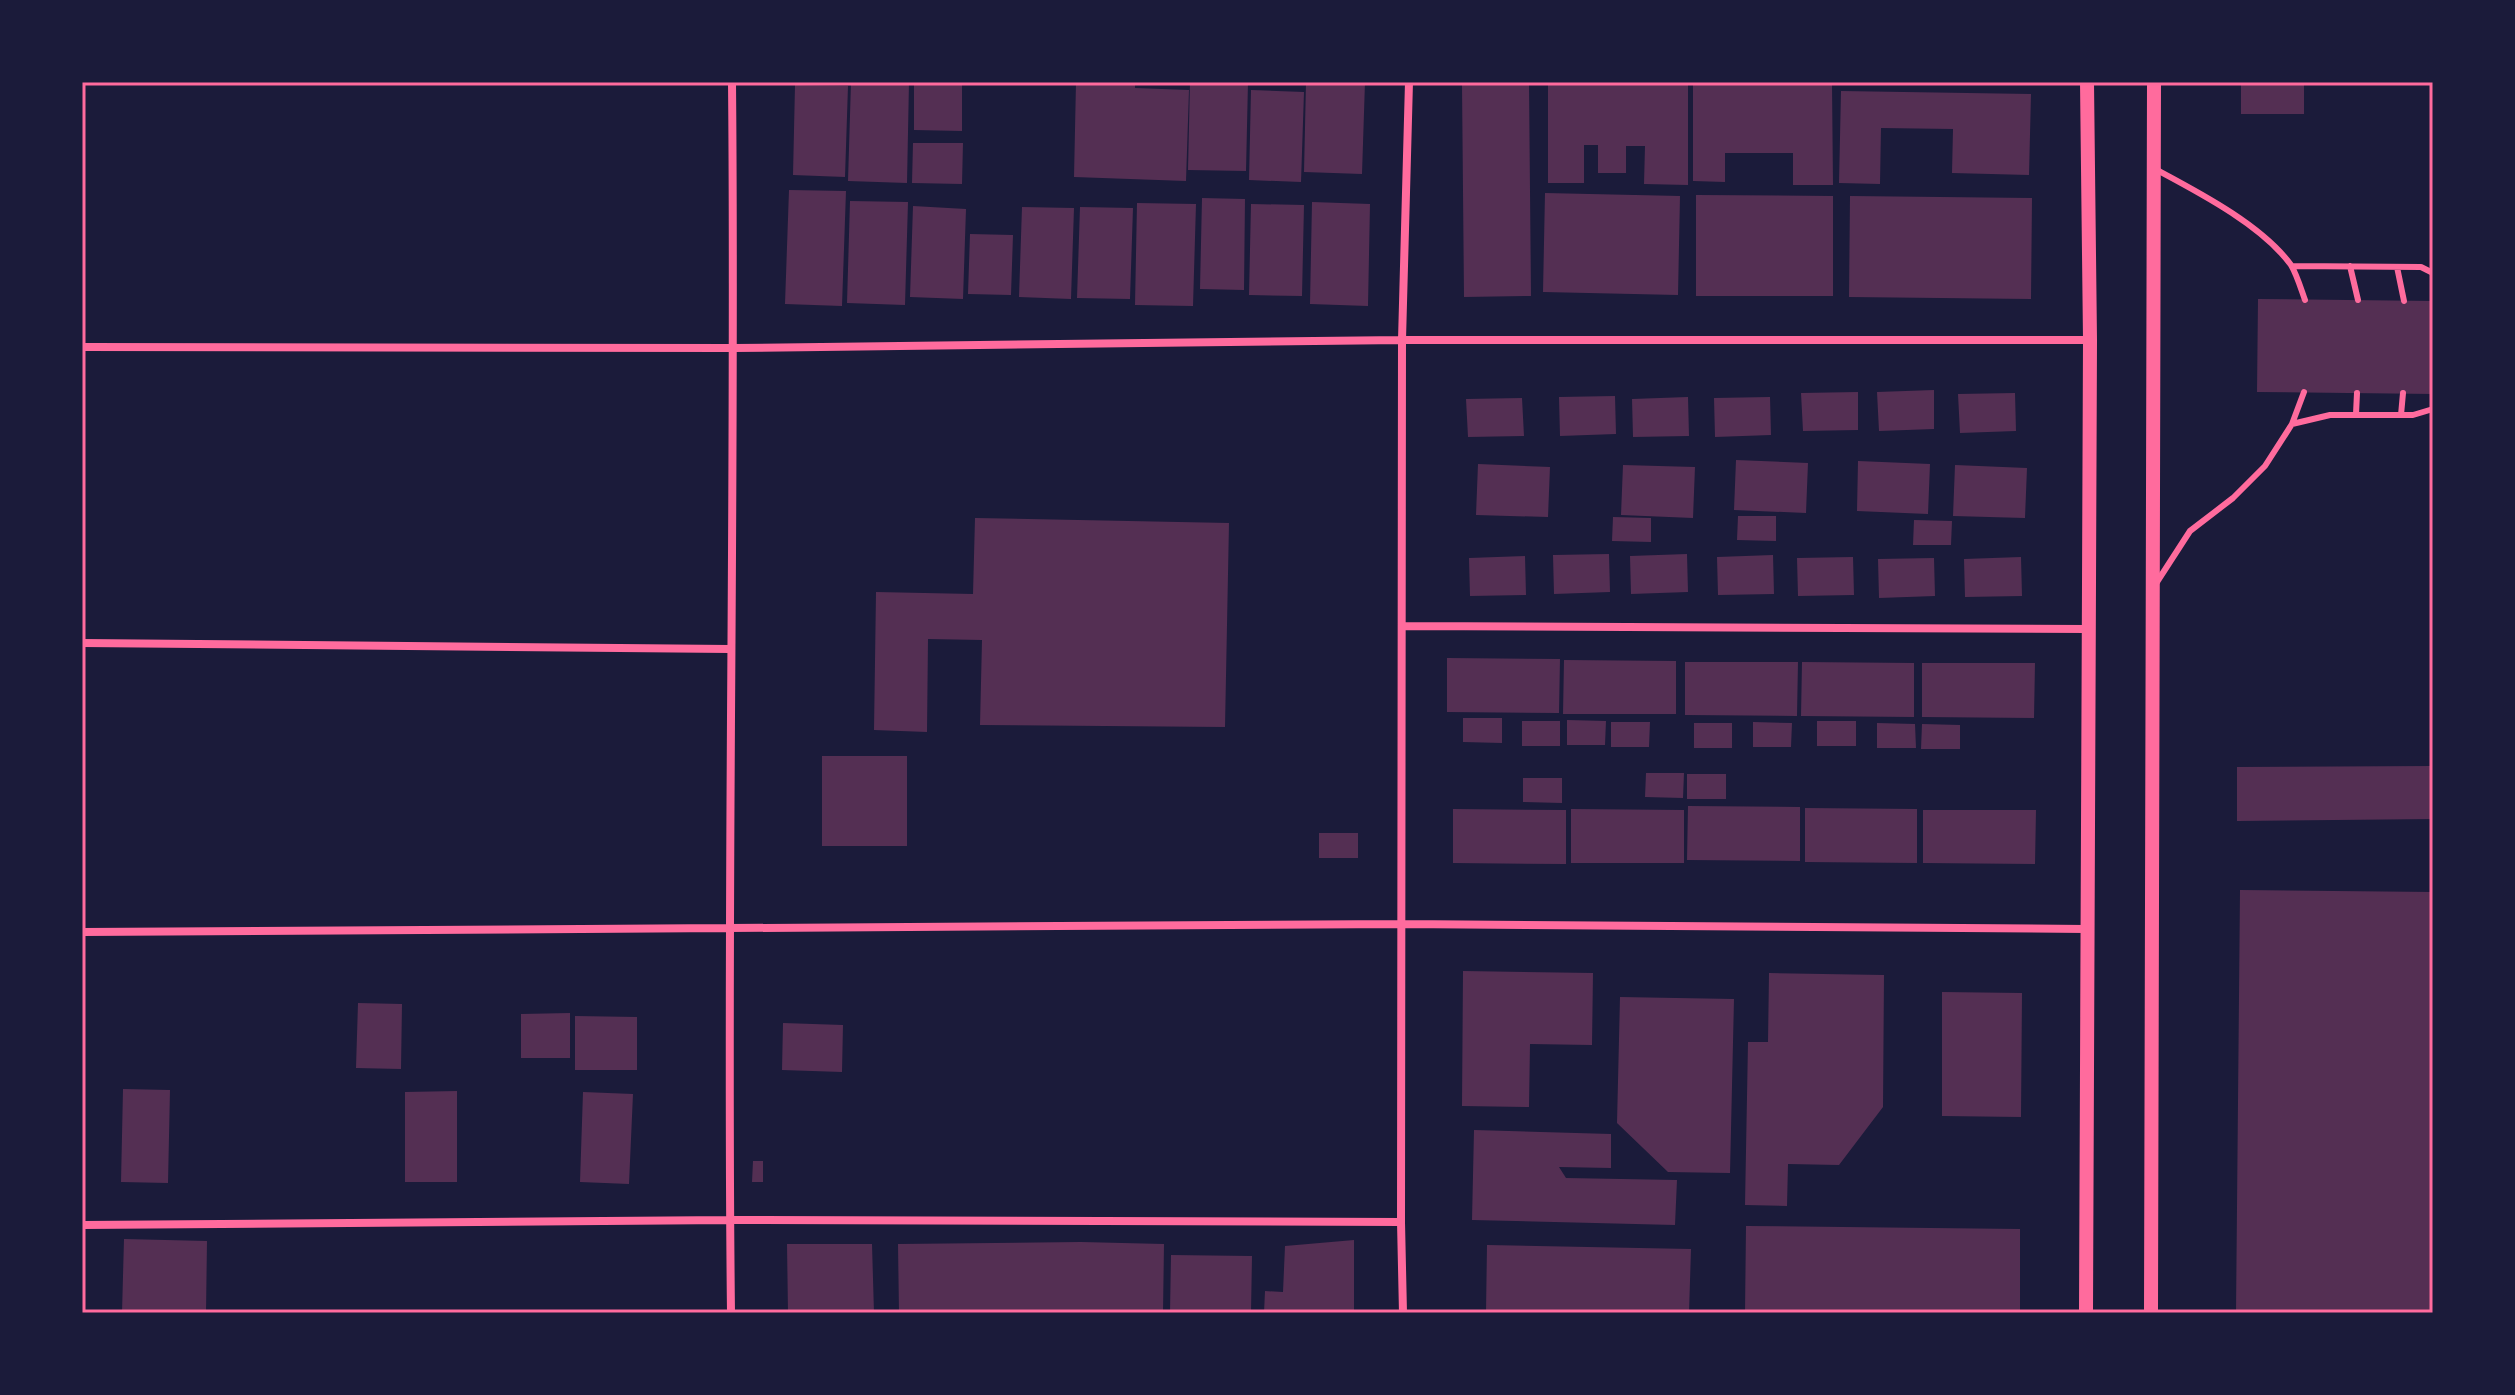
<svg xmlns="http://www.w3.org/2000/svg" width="2515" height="1395" viewBox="0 0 2515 1395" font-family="'Asap Condensed',sans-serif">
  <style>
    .building { fill: #542f53 }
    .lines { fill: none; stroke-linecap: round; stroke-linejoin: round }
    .service { stroke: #ff6b9d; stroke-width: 6 }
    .minor { stroke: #ff6b9d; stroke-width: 8 }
    .tertiary { stroke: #ff6b9d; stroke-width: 14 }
    .neatline { fill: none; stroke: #ff6b9d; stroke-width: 3 }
  </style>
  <rect width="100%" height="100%" fill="#1b1b3a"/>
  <path class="building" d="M851 82H909L907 183 848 181Z
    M914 82H962V131L914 130Z
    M1076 82H1135V88L1189 90 1186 181 1074 177Z
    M1190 82H1248L1246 171 1188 170Z
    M1306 82H1365L1362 174 1304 172Z
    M1548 82H1688V185L1644 184 1645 146H1626V173H1598V145H1584V183H1548Z
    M2241 82H2304V114H2241Z
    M1529 83 1531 296 1464 297 1462 85Z
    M1693 84H1832L1833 185H1793V153H1725V182L1693 181Z
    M795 85 848 86 845 177 793 175Z
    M1251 90 1304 92 1301 182 1249 180Z
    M1841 91 2031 94 2029 175 1952 173 1953 129 1881 128 1880 184 1839 183Z
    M913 143H963L962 184 912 183Z
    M789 190 846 191 842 306 785 304Z
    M1545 193 1680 196 1678 295 1543 292Z
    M1696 195 1833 196V296H1696Z
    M1850 196 2032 198 2031 299 1849 297Z
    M1202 198 1245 199 1244 290 1200 289Z
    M850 201 908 202 905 305 847 303Z
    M1312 202 1370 204 1368 306 1310 304Z
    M1137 203 1196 204 1193 306 1135 305Z
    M1251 204 1304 205 1302 296 1249 295Z
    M913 206 966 209 963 299 910 297Z
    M1022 207 1074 208 1071 299 1019 297Z
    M1080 207 1133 208 1130 299 1077 298Z
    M970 234 1013 235 1011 295 968 294Z
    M2258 299 2433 301V394L2257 392Z
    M1934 390V429L1879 431 1877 392Z
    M1858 392V430L1803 431 1801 393Z
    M2015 393 2016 431 1960 433 1958 394Z
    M1615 396 1616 434 1560 436 1559 397Z
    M1688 397 1689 436 1633 437 1632 399Z
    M1770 397 1771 435 1715 437 1714 398Z
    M1522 398 1524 436 1468 437 1466 399Z
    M1736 460 1808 463 1806 513 1734 510Z
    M1858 461 1930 464 1928 514 1857 511Z
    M1478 464 1550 467 1548 517 1476 515Z
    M1623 465 1695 467 1693 518 1621 515Z
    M1955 465 2027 468 2025 518 1953 516Z
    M1738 516H1776V541L1737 540Z
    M1613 517 1651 518V542L1612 541Z
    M975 518 1229 523 1225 727 980 725 982 640 928 639 927 732 874 730 876 592 973 594Z
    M1914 520 1952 521 1951 545H1913Z
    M1609 554 1610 592 1554 594 1553 555Z
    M1687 554 1688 592 1631 594 1630 556Z
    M1773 555 1774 594 1718 595 1717 557Z
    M1525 556 1526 595 1470 596 1469 558Z
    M1853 557 1854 595 1798 596 1797 558Z
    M2021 557 2022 596 1965 597 1964 559Z
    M1934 558 1935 596 1879 598 1878 559Z
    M1447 658 1560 659 1559 713 1447 712Z
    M1564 660 1676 661V714H1563Z
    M1685 662H1798L1797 716 1685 715Z
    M1802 662 1914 663V717L1801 716Z
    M1922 663H2035L2034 718 1922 717Z
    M1463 718H1502V743L1463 742Z
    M1567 720 1606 721 1605 745H1567Z
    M1522 721H1560V746H1522Z
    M1817 721H1856V746H1817Z
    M1611 722H1650L1649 747H1611Z
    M1753 722 1792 723 1791 747H1753Z
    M1694 723H1732V748H1694Z
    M1877 723 1915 724 1916 748H1877Z
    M1922 724 1960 725V749H1921Z
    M822 756H907V846H822Z
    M2433 766V819L2237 821V767Z
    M1646 773H1684L1683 798 1645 797Z
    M1687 774H1726V799H1687Z
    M1523 778H1562V803L1523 802Z
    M1688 806 1800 807V861L1687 860Z
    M1805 808 1917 809V863L1805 862Z
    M1453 809 1566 810V864L1453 863Z
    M1571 809 1684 810V863H1571Z
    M1923 810H2036L2035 864 1923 863Z
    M1319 833H1358V858H1319Z
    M2240 890 2433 892V1313H2236Z
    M1463 971 1593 973 1592 1045 1530 1044 1529 1107 1462 1106Z
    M1769 973 1884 975 1883 1107 1839 1165 1788 1164 1787 1206 1745 1205 1748 1042H1768Z
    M1942 992 2022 993 2021 1117 1942 1116Z
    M1620 997 1734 999 1730 1173 1668 1172 1617 1123Z
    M358 1003 402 1004 401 1069 356 1068Z
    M570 1013V1058H521V1014Z
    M575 1016 637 1017V1070H575Z
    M783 1023 843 1025 842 1072 782 1070Z
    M123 1089 170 1090 168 1183 121 1182Z
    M457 1091V1182H405V1092Z
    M583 1092 633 1094 629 1184 580 1182Z
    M1474 1130 1611 1134V1168L1559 1167 1566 1178 1677 1180 1675 1225 1472 1220Z
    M753 1161H763V1182H752Z
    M1746 1226 2020 1229V1313H1745Z
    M124 1239 207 1241 206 1313H122Z
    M1354 1240V1313H1264L1265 1291 1283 1292 1285 1246Z
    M1081 1242 1164 1244 1163 1313H899L898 1244Z
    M787 1244H872L874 1313H788Z
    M1487 1245 1691 1249 1689 1313H1486Z
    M1171 1255 1252 1256 1251 1313H1170Z"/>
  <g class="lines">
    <path class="service" d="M2155 169C2198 192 2262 225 2291 265 2297 275 2301 289 2305 300
      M2292 266 2421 267 2433 273
      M2350 266 2358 300
      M2397 267 2404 301
      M2356 414 2357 393
      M2401 415 2403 393
      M2292 424 2330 415H2413L2433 409
      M2157 582 2190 531 2233 498 2265 466 2292 424 2304 392"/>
    <path class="minor" d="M82 347 734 348 1402 340H2090
      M1403 626 2087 629
      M82 643 730 649
      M82 932 1402 924 2086 929
      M82 1225 730 1220 1401 1222
      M731 1313C726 903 736 492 732 82
      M1403 1313 1401 1222 1402 340 1409 82"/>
    <path class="tertiary" d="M2086 1313 2090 340 2087 82
      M2151 1313 2154 82"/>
  </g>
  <rect width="2515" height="1395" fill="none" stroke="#1b1b3a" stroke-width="168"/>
  <rect x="84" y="84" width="2347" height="1227" class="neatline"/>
</svg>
